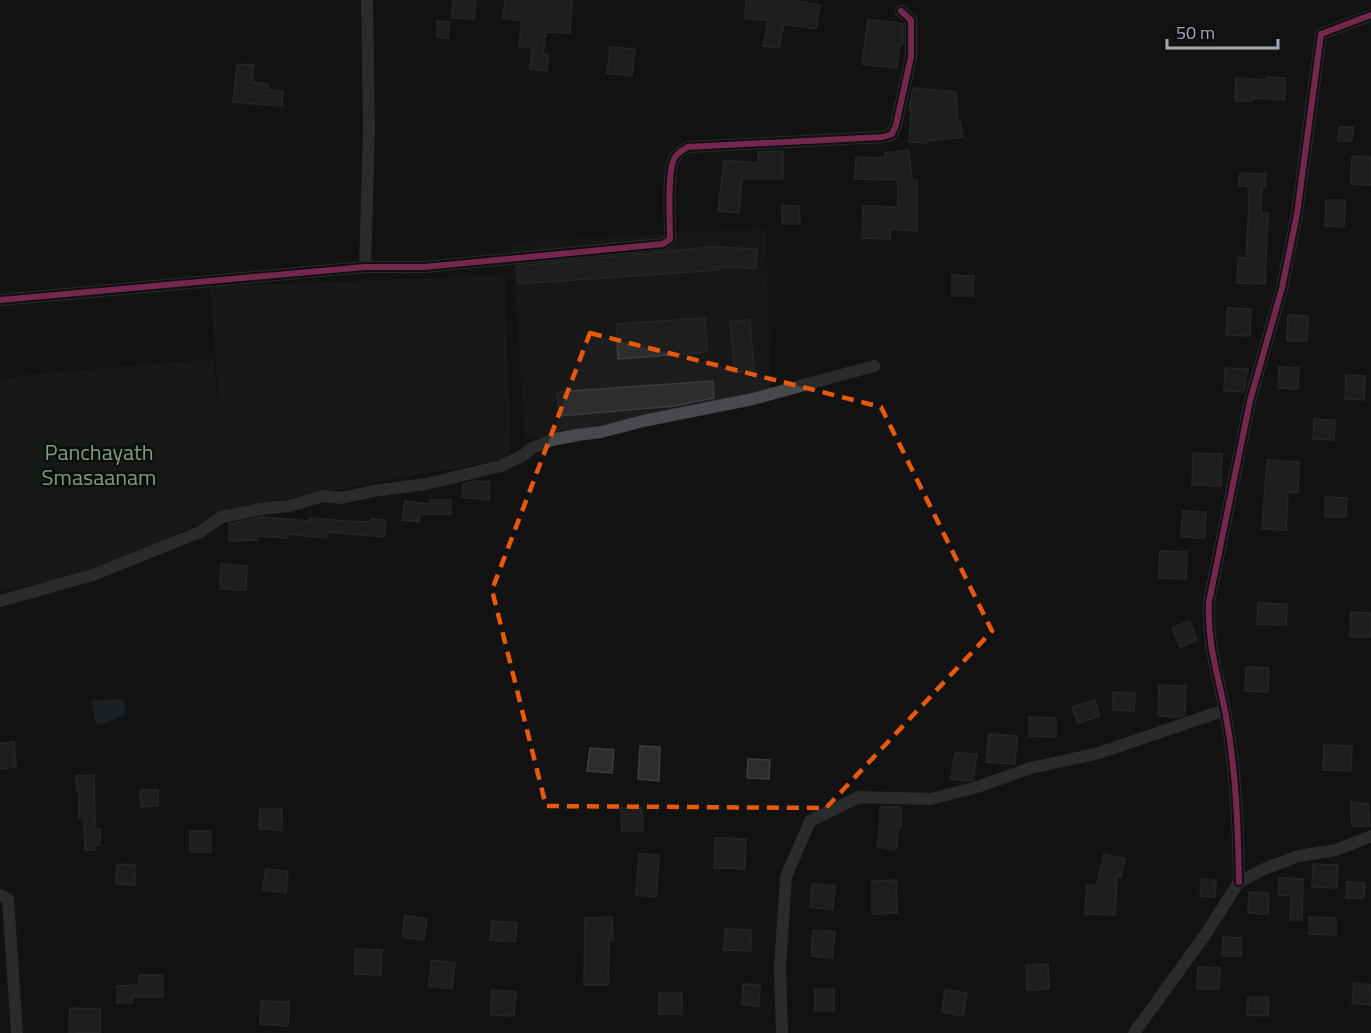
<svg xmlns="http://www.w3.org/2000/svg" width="1371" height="1033" viewBox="0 0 1371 1033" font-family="'Titillium Web',sans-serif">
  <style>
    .built { fill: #1d1d1f }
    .green { fill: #1d231e }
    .water { fill: #2a3238 }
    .building { fill: #2d2d2e; stroke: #3b3d3f; stroke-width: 1.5 }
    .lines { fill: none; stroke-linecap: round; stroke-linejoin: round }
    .street { stroke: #48494c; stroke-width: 12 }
    .cycleway-casing { stroke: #0d0d0f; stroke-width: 10 }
    .cycleway { stroke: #ea4096; stroke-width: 6 }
    .marked { fill: none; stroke: #e8590c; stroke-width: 4.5; stroke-dasharray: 12 8; stroke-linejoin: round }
    .labels { text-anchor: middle; stroke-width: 5; stroke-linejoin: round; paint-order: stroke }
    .park-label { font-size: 22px; fill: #7c9e7d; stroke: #0d0d0f }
  </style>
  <rect width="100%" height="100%" fill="#131313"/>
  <path class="built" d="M766 228 771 392 525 440 512 242Z"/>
  <path class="green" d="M505 275 511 458 229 509 100 571 0 590V380L25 375 213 359 221 429 210 287Z"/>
  <path class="water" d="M123 699 126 714 97 726 91 701Z"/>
  <path class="building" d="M453 0H476L474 19 452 18Z
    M505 0H572L570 33 546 32 543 54 548 55 547 71 530 69 532 48 519 46 522 21 503 18Z
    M746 0H792L820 5 816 29 784 24 779 48 763 46 768 20 745 19Z
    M868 19 903 24V44H900L897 68 862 64Z
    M437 21 449 22 448 38 437 37Z
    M610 47 635 49 632 76 607 73Z
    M237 64 254 65 252 82 268 84V90L283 91 282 106 233 102Z
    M1267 77 1285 78V100L1252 98V101H1235L1236 78 1267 80Z
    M913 88 956 92 958 121H960L963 137 927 141V143L909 142 911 110H909Z
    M1339 127H1353L1352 141H1338Z
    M909 150 912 180H917V231L891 229 890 239 862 238 863 206 898 207V180L855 179 856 157 885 158V153Z
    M783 151V179H742L739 213 718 211 724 160 758 163V152Z
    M1352 156 1371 157V185L1351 184Z
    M1240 173 1266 174 1265 187H1262L1261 213H1268L1265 284 1237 283 1238 258H1246L1249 205 1248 186H1239Z
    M1326 200H1345L1344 227 1325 226Z
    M782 206H799L800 224H782Z
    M712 247 757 249 756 268 717 267 718 270 518 284 517 266Z
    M952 275 974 276 973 296H952Z
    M1227 308 1251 309 1250 336 1226 335Z
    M1288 315 1308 316 1307 341H1287Z
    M705 318 707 352 618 359 616 324Z
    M750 319 754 370 735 372 730 322Z
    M1279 367 1299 368 1298 389 1278 388Z
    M1225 368 1248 369 1244 392 1224 391Z
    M1346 375 1365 376 1364 400 1345 399Z
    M713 381 714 398 674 406 559 416 557 392Z
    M1314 419 1335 420 1334 440 1313 439Z
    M1193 453 1222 454 1221 486 1192 485Z
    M1267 460 1299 462 1298 493 1288 492 1286 530 1262 529Z
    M475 481 490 482 489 500 462 497 463 484Z
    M1325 497 1347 498 1346 517H1325Z
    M430 500H451V514H420L419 522 402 520 405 501 430 504Z
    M1183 511 1206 512 1205 538 1181 537Z
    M262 517 309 521 310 518 347 521 370 522 371 519 386 520 384 537 327 532 326 538 288 534V538L257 536V540L229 541V524Z
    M1160 551 1187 552 1186 579 1159 578Z
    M221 564 247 566 246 590 220 589Z
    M1258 603 1287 604 1286 625 1257 624Z
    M1351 612 1371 613V637H1350Z
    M1190 621 1197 640 1180 647 1172 628Z
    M1246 667 1269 668 1268 692 1245 691Z
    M1159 685 1186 686 1185 715 1179 717 1158 716Z
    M1113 692 1135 693 1134 711 1113 710Z
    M1095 700 1100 716 1078 723 1072 707Z
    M1029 717 1056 718V737L1029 736Z
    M989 734 1017 736 1015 764 986 762Z
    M14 742 16 767 0 769V743Z
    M1324 745 1352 746 1351 771 1323 770Z
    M640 746 660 747 659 781 638 779Z
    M590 748 614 750 612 773 587 771Z
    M955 752 977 755 973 780 968 781 951 779Z
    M748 759 770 760 769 779 747 778Z
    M94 775 95 829H100V845H95V850H85L84 818H79V791L77 792 76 776Z
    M140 790H158V806L141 807Z
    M1351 802 1368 804 1370 826H1352Z
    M880 807H901V827H899L896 850 877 847 880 827Z
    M621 808H642L643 831H622Z
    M260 809H282V830L259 829Z
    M190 831H211V852H190Z
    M715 838 746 839 745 869 714 868Z
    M639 854 659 855 656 897 636 895Z
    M1104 854 1125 859 1121 877 1117 876 1115 915 1085 914 1087 885H1097Z
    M117 864 135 865V885L116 884Z
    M1313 864 1338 865 1337 888 1312 887Z
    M266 869 288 872 286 893 263 890Z
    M1279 878 1303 879 1302 920H1290L1291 896 1278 895Z
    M1202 879 1216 881 1215 897 1200 896Z
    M896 880 897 913 872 914V881Z
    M1347 882 1365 883 1364 898H1346Z
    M812 884 835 886 833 910 810 907Z
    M1249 892 1269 893 1268 914 1248 913Z
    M405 915 427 919 424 940 402 937Z
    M612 917 613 940H609L608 985H584L585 918Z
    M1309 917 1336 918V935L1309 934Z
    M492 921 517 923 515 942 490 940Z
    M725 929 751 930V951L724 950Z
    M813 930 835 932 832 958 811 956Z
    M1223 937 1242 938 1241 956H1222Z
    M355 949 382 950 381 975 355 974Z
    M432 960 455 963 452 989 428 986Z
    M1048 964 1049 989 1027 990 1026 965Z
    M1198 967 1220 968 1219 989H1197Z
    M139 975H163V997H132V1003H117V986L139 985Z
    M1354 983 1371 985V1005L1352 1003Z
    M743 984 760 985 759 1006 742 1005Z
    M815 989H834V1011H815Z
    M492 990 516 992 514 1016 490 1015Z
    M945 990 967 993 963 1016 942 1012Z
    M659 993H682V1014H659Z
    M1248 997H1269L1268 1016 1247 1015Z
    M261 1001 289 1002 288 1026 260 1024Z
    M70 1008 100 1009V1033L69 1032Z"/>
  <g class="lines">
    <path class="street" d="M365 267 369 129 367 0
      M0 300 365 267H424L663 244 670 239C670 220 667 173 674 159 677 153 682 150 688 147L883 137 892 134 896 125 911 57V20L901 11
      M0 601 93 575 200 532 222 517 261 509 289 506 324 496 342 498 373 491 426 484 501 466 522 456 532 448 552 440 577 435 601 432 643 421 753 399 874 366
      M1239 882C1238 826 1236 771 1226 716 1218 673 1207 646 1209 602L1250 401 1282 288 1297 214 1321 34 1371 15
      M0 895 8 899 17 1033
      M782 1033 780 967 786 877 810 821 859 797 931 799 974 788 1031 768 1099 753 1225 710
      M1134 1033 1205 935 1239 882 1264 869 1298 856 1336 850 1371 836"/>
    <g class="cycleway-casing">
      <path id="cycleway" d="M0 300 365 267H424L663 244 670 239C670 220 667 173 674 159 677 153 682 150 688 147L883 137 892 134 896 125 911 57V20L901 11
        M1239 882C1238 826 1236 771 1226 716 1218 673 1207 646 1209 602L1250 401 1282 288 1297 214 1321 34 1371 15"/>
    </g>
    <use href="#cycleway" class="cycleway"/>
  </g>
  <path d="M0 0H1371V1033H0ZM590 333 881 407 992 631 826 808 546 806 492 590Z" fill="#131313" fill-opacity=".55" fill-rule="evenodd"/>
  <path class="marked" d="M590 333 881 407 992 631 826 808 546 806 492 590Z"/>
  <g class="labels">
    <g class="park-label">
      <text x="99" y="460">Panchayath<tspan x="99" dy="25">Smasaanam</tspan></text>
    </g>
  </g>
  <path d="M1167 39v9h111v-9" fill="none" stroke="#a4aab4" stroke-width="3"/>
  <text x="1176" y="39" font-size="18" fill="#a4aab4" stroke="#0d0d0f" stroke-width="4.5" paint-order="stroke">50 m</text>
</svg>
